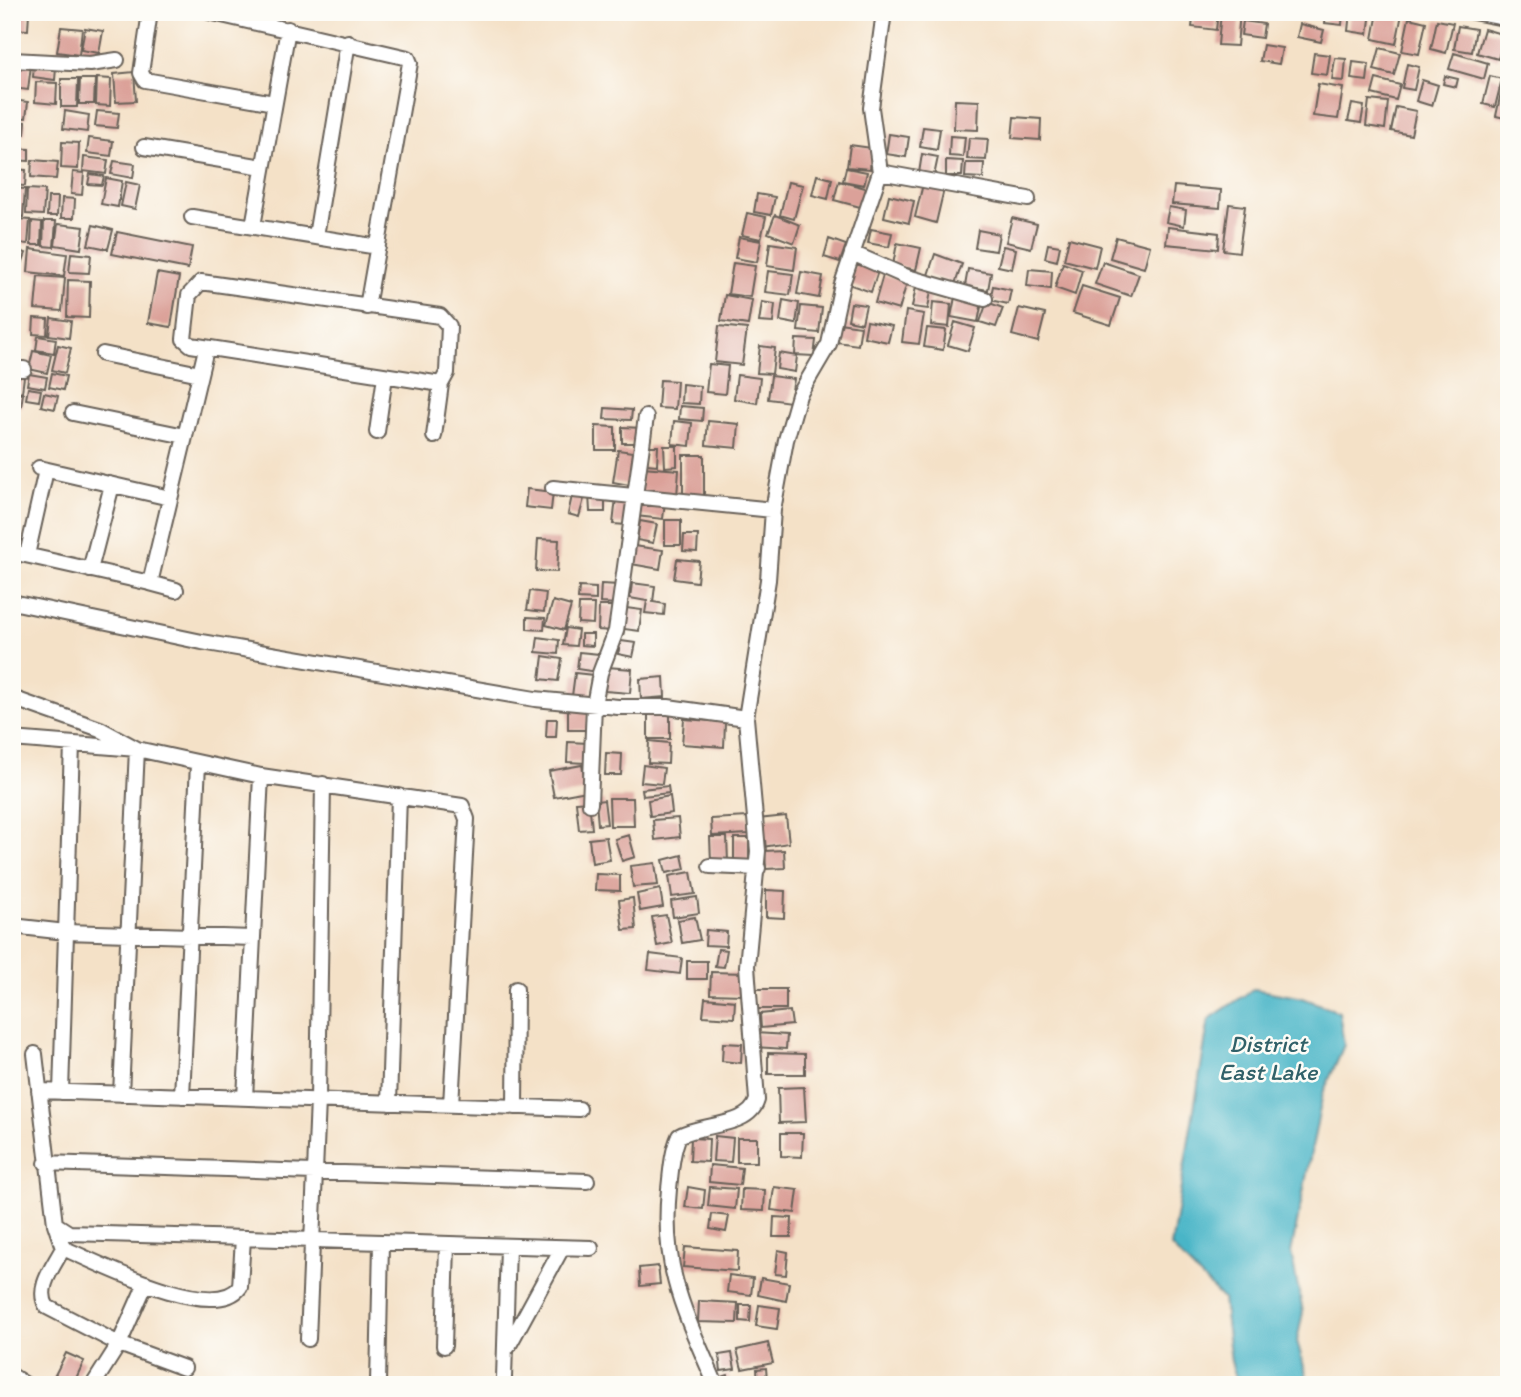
<svg xmlns="http://www.w3.org/2000/svg" width="1521" height="1397" viewBox="0 0 1521 1397" font-family="Itim,sans-serif">
  <style>
    .water { fill: #4ab5c7; stroke: #336872; stroke-width: 2 }
    .building { fill: #dba199 }
    .lines { fill: none; stroke-linecap: round; stroke-linejoin: round }
    .minor-casing { stroke: #686158; stroke-width: 18 }
    .minor { stroke: #fff; stroke-width: 14 }
    .labels { text-anchor: middle; stroke-width: 5; stroke-linejoin: round; paint-order: stroke }
    .water-label { font-size: 24px; font-style: italic; fill: #316169; stroke: #fdfcf7 }
  </style>
  <rect width="100%" height="100%" fill="#fdfcf7"/>
  <filter id="ink" filterUnits="userSpaceOnUse"><feTurbulence type="fractalNoise" baseFrequency=".0143" numOctaves="2"/><feDisplacementMap in="SourceGraphic" scale="14" xChannelSelector="R" yChannelSelector="G"/><feConvolveMatrix kernelMatrix="1 2 1 2 8 2 1 2 1" color-interpolation-filters="sRGB"/></filter>
  <filter id="wash" filterUnits="userSpaceOnUse"><feTurbulence type="fractalNoise" baseFrequency=".00686" numOctaves="4" result="noise"/><feDisplacementMap in="SourceGraphic" scale="28" xChannelSelector="R" yChannelSelector="G"/><feGaussianBlur stdDeviation="1.57" result="paint"/><feColorMatrix in="noise" values="0 0 0 0 0 0 0 0 0 0 0 0 0 0 0 0 0 1.4 0 .05"/><feComposite in="paint" operator="in"/></filter>
  <g filter="url(#wash)">
    <rect width="100%" height="100%" fill="#f4e1c7"/>
    <path class="water" d="M1254 989 1303 998 1339 1012 1344 1045 1323 1093 1291 1253 1303 1312 1297 1341 1309 1385H1238L1231 1361 1223 1299 1171 1247 1209 1019Z"/>
    <g id="blocks">
      <path class="building" d="M12 12H29L28 30 12 29Z
        M1194 12H1218L1216 30 1192 27Z
        M1221 12H1240L1237 46 1218 45Z
        M1326 12H1343L1342 25 1325 23Z
        M1350 12H1371L1368 34 1348 31Z
        M1378 12 1402 14 1396 44 1373 39Z
        M1409 18 1426 22 1419 54 1402 51Z
        M1437 20 1453 23 1446 53 1431 49Z
        M1243 21 1264 24 1262 38 1241 35Z
        M1300 24 1324 30 1321 42 1297 37Z
        M1458 26 1476 29 1472 52 1454 49Z
        M61 27 82 29 79 55 57 52Z
        M85 28 103 31 99 53 81 50Z
        M1484 29 1505 35 1498 59 1477 53Z
        M1263 45 1282 48 1279 64 1260 61Z
        M1380 48 1400 53 1394 75 1374 70Z
        M1314 53 1330 55 1327 75 1311 73Z
        M1454 53 1488 63 1484 79 1449 69Z
        M1335 58 1346 59 1344 81 1332 80Z
        M1353 62 1369 64 1367 81 1351 79Z
        M15 64 31 65 28 90 12 88Z
        M1407 64 1419 67 1414 90 1402 88Z
        M34 65 56 68 55 80 33 77Z
        M134 72 136 101 116 102 114 74Z
        M1445 76 1458 79 1456 87 1443 84Z
        M1490 76 1502 79 1495 107 1483 104Z
        M97 78 111 79 110 106 96 105Z
        M61 79H78L77 107H61Z
        M80 79H95L94 104H79Z
        M1376 79 1400 85 1396 100 1372 94Z
        M1422 80 1438 85 1432 106 1416 101Z
        M36 82 57 83 56 104 35 102Z
        M1318 84 1343 88 1338 119 1313 116Z
        M1502 88 1509 89V119L1496 116Z
        M12 100 28 102 26 118 12 117Z
        M955 100 979 101 978 130 954 129Z
        M1369 100 1388 102 1385 129 1366 126Z
        M1352 104 1364 106 1361 123 1348 121Z
        M1396 107 1416 111 1411 135 1391 131Z
        M65 111 89 115 87 132 63 129Z
        M97 111 119 113 117 128 95 126Z
        M1014 117 1041 119 1040 140 1012 138Z
        M12 121 26 122 25 134 12 133Z
        M923 127 940 129 937 150 920 147Z
        M889 134 909 137 906 157 886 154Z
        M950 136 965 137 963 157 949 156Z
        M89 138 113 141 111 156 87 153Z
        M969 138 988 139 986 160 967 159Z
        M62 142 79 143 78 169 61 168Z
        M850 145 872 148 870 169 847 167Z
        M12 148 29 149V161L12 160Z
        M922 154 938 157 934 176 919 173Z
        M84 157 108 160 106 174 83 171Z
        M32 160 58 162 56 179 31 177Z
        M946 160 963 161 962 176H946Z
        M114 161 135 164 133 178 111 174Z
        M966 163H984L983 178 965 177Z
        M846 168 867 172 864 185 843 181Z
        M12 169 26 170 25 186 12 185Z
        M73 172 84 173 82 195 71 194Z
        M90 174 104 176 102 185 88 184Z
        M817 175 832 179 828 199 812 195Z
        M106 178 122 181 118 207 101 204Z
        M839 181 869 189 864 208 834 200Z
        M126 182 140 185 135 209 121 206Z
        M788 182 803 185 794 219 780 215Z
        M923 184 944 189 936 223 915 217Z
        M1174 186 1221 190 1220 208 1172 204Z
        M12 188 25 189 23 217 12 216Z
        M27 189 45 190 43 215 26 214Z
        M757 194 775 197 771 215 754 212Z
        M889 195 914 201 909 223 884 217Z
        M48 197H58L57 216H47Z
        M62 198 75 199 74 218H61Z
        M1229 204 1245 206 1239 252 1223 250Z
        M1169 207 1186 210 1184 226 1166 222Z
        M747 213 766 217 761 239 742 235Z
        M775 215 800 225 794 243 768 233Z
        M1012 218 1037 224 1031 248 1006 242Z
        M12 219 16 220 15 242H12Z
        M19 219 30 220 28 244 17 243Z
        M32 221 42 222 41 245H31Z
        M44 221H56L54 247 43 246Z
        M58 224 84 227 81 249 55 245Z
        M93 225 113 230 108 249 88 245Z
        M1168 227 1219 233 1218 249 1166 244Z
        M871 229 892 233 889 247 868 243Z
        M978 230 999 234 996 251 975 248Z
        M117 232 192 247 188 269 112 254Z
        M739 237 761 241 757 262 735 258Z
        M1116 237 1150 246 1144 268 1110 258Z
        M1069 238 1100 246 1095 268 1064 260Z
        M829 239 846 245 840 262 824 257Z
        M770 243 797 247 794 270 767 266Z
        M897 243 921 248 916 270 893 265Z
        M1048 244 1060 246 1057 261 1045 258Z
        M1003 246 1016 249 1012 269 998 266Z
        M12 248 26 253 20 269 12 265Z
        M30 249 67 254 64 276 28 272Z
        M71 253 91 255 89 273 69 272Z
        M935 254 962 264 955 284 928 275Z
        M856 261 879 268 871 292 848 284Z
        M1103 262 1139 274 1131 296 1095 284Z
        M733 263 755 266 750 297 728 294Z
        M1063 263 1082 270 1075 295 1055 288Z
        M968 269 991 273 988 290 965 286Z
        M1029 269 1052 271 1051 289 1027 286Z
        M768 271 793 274 790 295 765 292Z
        M801 272 823 276 819 298 797 294Z
        M157 273 179 277 171 327 148 323Z
        M883 275 907 282 899 310 875 303Z
        M38 276 65 278 62 311 35 309Z
        M68 280 90 281 89 318 67 317Z
        M993 286 1011 290 1008 304 990 300Z
        M1082 286 1120 298 1111 325 1073 313Z
        M916 287 931 290 928 309 912 307Z
        M725 295 752 300 748 325 721 321Z
        M955 297 982 302 978 322 951 317Z
        M783 300 799 303 796 324 780 321Z
        M762 302 775 304 773 323 759 322Z
        M933 302 951 304 949 327 931 325Z
        M987 302 1003 308 996 327 980 322Z
        M851 303 866 305 862 323 848 320Z
        M801 306 822 308 819 333 798 331Z
        M1019 308 1045 314 1038 342 1012 335Z
        M906 311 924 314 919 344 902 342Z
        M34 318 48 319 47 335 33 334Z
        M51 318 71 321 69 338 49 335Z
        M867 321 892 326 888 342 864 337Z
        M955 322 975 328 968 351 948 345Z
        M839 323 861 326 858 345 836 342Z
        M719 326 747 329 742 365 715 362Z
        M927 328 946 330 943 350 924 347Z
        M12 331 19 332 17 347H12Z
        M38 336 56 339 54 353 36 350Z
        M796 339 816 340 814 356 795 355Z
        M58 345 71 348 65 373 52 370Z
        M760 346 775 348 772 374 757 373Z
        M33 351 51 355 47 373 29 369Z
        M779 353 797 356 795 372 777 369Z
        M709 364 728 366 725 394 706 392Z
        M52 373 66 376 63 390 49 387Z
        M29 374 47 377 45 388 27 385Z
        M12 375 24 377 22 392 12 390Z
        M737 375 760 378 757 403 734 399Z
        M771 376 794 379 790 402 768 399Z
        M660 380 677 381 675 409 658 408Z
        M682 384 700 386 699 404 681 403Z
        M28 388 41 390 39 401 26 399Z
        M12 393 23 394 21 407 12 406Z
        M44 393 58 396 55 409 41 406Z
        M680 406 703 408 702 421 679 419Z
        M605 408 632 410 631 420 604 419Z
        M674 421 692 423 690 446 672 444Z
        M708 421 739 424 737 448 706 445Z
        M596 426 615 427V450H596Z
        M622 427 642 428V443H622Z
        M648 446H658L657 465 647 464Z
        M664 446H677V466L665 467Z
        M618 450 640 453 635 486 613 482Z
        M683 455H704V495H683Z
        M642 467 679 470 677 496 640 492Z
        M527 489 553 492 551 510 525 507Z
        M589 494H605V512H590Z
        M572 496 584 499 579 517 568 514Z
        M616 498 630 499 627 525 613 524Z
        M638 498 665 501 663 519 636 516Z
        M665 520H681V545H665Z
        M640 521 657 524 653 543 637 540Z
        M684 535H698L697 552 683 551Z
        M538 539 559 540 557 572 536 571Z
        M634 546 663 550 660 569 631 564Z
        M677 559 699 561 697 582 674 579Z
        M632 583 655 586 653 602 665 604 664 615 645 613 647 601 630 598Z
        M601 584 619 585 618 604 600 603Z
        M579 587 596 588V600L578 599Z
        M530 591 546 593 544 612 527 610Z
        M553 601 571 606 564 630 546 625Z
        M579 604H594L593 624 578 623Z
        M599 606H613V631L598 630Z
        M626 608 642 610 639 631 624 629Z
        M527 617 545 618 544 630 527 629Z
        M566 628 578 630 576 646 563 645Z
        M581 634H593V646L581 645Z
        M538 637 559 640 558 654 536 652Z
        M621 641 636 643 633 657 618 654Z
        M579 652 599 654 597 672 577 669Z
        M543 656 562 659 558 681 540 679Z
        M607 667 632 669 630 693 605 691Z
        M575 673 593 675 590 698 572 696Z
        M664 677 665 697 641 699 640 679Z
        M587 706 588 730H568V707Z
        M648 711H670V739H648Z
        M547 719H557L556 737H546Z
        M684 719 725 722 724 747 682 744Z
        M649 741 669 743 668 764 648 763Z
        M568 742 588 743 586 763 567 762Z
        M606 753 622 754 621 775H605Z
        M582 765 587 791 554 797 549 771Z
        M643 765 664 768 662 784 641 782Z
        M668 786 669 793 643 796 642 789Z
        M670 796 672 813 650 816 648 800Z
        M609 798H633L634 826H610Z
        M604 800 607 824 598 825 596 801Z
        M589 801 592 829 579 830 576 802Z
        M786 816 789 843 762 847 758 819Z
        M748 817 749 834 712 836 711 819Z
        M678 818 680 837 655 840 653 820Z
        M629 835 635 857 622 861 615 839Z
        M606 837 610 860 592 863 589 839Z
        M710 837H727L728 862H711Z
        M734 838H749V863H734Z
        M784 850 785 868 766 869 765 851Z
        M682 855 685 869 666 873 663 860Z
        M655 863 658 885 633 887 630 866Z
        M691 872 695 894 672 897 669 876Z
        M596 874 620 875V891L595 890Z
        M660 889 663 907 640 911 637 894Z
        M766 890 785 891 784 918 766 917Z
        M697 897 699 913 673 917 671 901Z
        M633 898 636 929 623 930 619 900Z
        M666 915 672 943 657 946 652 917Z
        M695 917 700 940 682 943 678 920Z
        M706 930 727 932 726 946 705 945Z
        M718 949 727 950 724 967 715 966Z
        M650 954 682 958 680 974 648 970Z
        M687 961H707V979H687Z
        M711 972 744 973 743 995 710 994Z
        M757 989H786V1009H757Z
        M705 998 735 1001 734 1018 703 1016Z
        M790 1011 792 1025 761 1028 760 1014Z
        M755 1033 787 1035 786 1049 754 1047Z
        M723 1043 742 1044 741 1063 722 1061Z
        M768 1053 805 1054V1074H768Z
        M804 1087 806 1122 779 1123 778 1088Z
        M781 1133H803L802 1157 781 1156Z
        M715 1136 733 1138 731 1162 713 1161Z
        M691 1138 709 1139 708 1162 690 1161Z
        M737 1138H757V1162H737Z
        M710 1165 742 1168 740 1185 709 1182Z
        M688 1187 705 1190 703 1209 685 1207Z
        M710 1187 737 1189 735 1209 708 1206Z
        M774 1187 798 1190 795 1213 771 1210Z
        M742 1189 765 1190 764 1211 741 1210Z
        M712 1214 729 1216 726 1232 710 1229Z
        M774 1217 792 1218 791 1237H773Z
        M685 1247 738 1251 737 1271 683 1267Z
        M778 1250 788 1252 786 1275 775 1274Z
        M658 1266 660 1284 640 1286 639 1268Z
        M729 1275 753 1278 751 1295 727 1292Z
        M761 1278 789 1283 786 1301 758 1295Z
        M699 1301 738 1303 737 1323 698 1322Z
        M740 1305H751L750 1322 740 1321Z
        M759 1305 780 1308 777 1329 756 1326Z
        M768 1343 773 1363 742 1369 737 1350Z
        M66 1353 84 1361 73 1385H50Z
        M732 1353 735 1369 721 1371 719 1355Z
        M766 1368 767 1380 758 1381 757 1369Z
        M728 1375 732 1385H722L719 1378Z"/>
    </g>
  </g>
  <g filter="url(#ink)">
    <use href="#blocks" fill-opacity="0" stroke="#686158" stroke-width="2"/>
    <g class="lines">
      <g class="minor-casing">
        <path id="minor" d="M150 12 141 73 145 80 274 103
          M209 12 408 58 410 63 367 307
          M1473 12 1509 19
          M12 60 90 64 117 60
          M144 147 263 167
          M880 172 1028 199
          M192 217 378 247
          M253 226 288 29
          M316 236 348 42
          M852 253 907 277 985 299
          M201 282 440 316 449 326 447 373 441 384 191 345 184 339 189 295Z
          M103 354 200 374
          M12 369H24
          M73 413 185 436
          M377 432 385 376
          M434 436 441 384
          M39 468 170 498
          M553 488 773 510
          M12 552 150 583 206 349
          M27 555 46 470
          M90 570 112 485
          M150 583 176 590
          M12 602 202 642 535 699 618 707H668L746 718
          M12 698 100 729 137 749 121 1094
          M12 739 137 749 261 776 462 806 467 819 451 1105
          M590 804 594 705 600 673 616 631 646 417
          M710 866 758 868
          M12 926 66 932 253 938
          M35 1054 55 1224 63 1248C96 1262 213 1323 240 1287L243 1238
          M39 1091 579 1109
          M61 1092 72 744
          M182 1096 198 764
          M245 1098 261 776
          M389 1103 399 796
          M515 1107 516 989
          M46 1163 587 1181
          M55 1224 69 1233 591 1248
          M63 1248C54 1266 35 1288 47 1307L119 1344 184 1368
          M308 1339 318 1100 323 784
          M444 1346 447 1245
          M508 1347 562 1248
          M12 1376 26 1385
          M504 1378 508 1247
          M378 1383 381 1244
          M93 1385 119 1344 146 1283
          M716 1385C685 1313 661 1269 669 1189 671 1171 672 1152 679 1136 701 1123 749 1128 757 1100L747 966 758 851 746 718 768 580 773 510 786 440 799 395 829 344 842 284 880 172 871 108 884 12"/>
      </g>
      <use href="#minor" class="minor"/>
    </g>
  </g>
  <g class="labels">
    <g class="water-label">
      <text x="1268" y="1052">District<tspan x="1268" dy="28">East Lake</tspan></text>
    </g>
  </g>
  <rect width="1521" height="1397" fill="none" stroke="#fdfcf7" stroke-width="42"/>
</svg>
